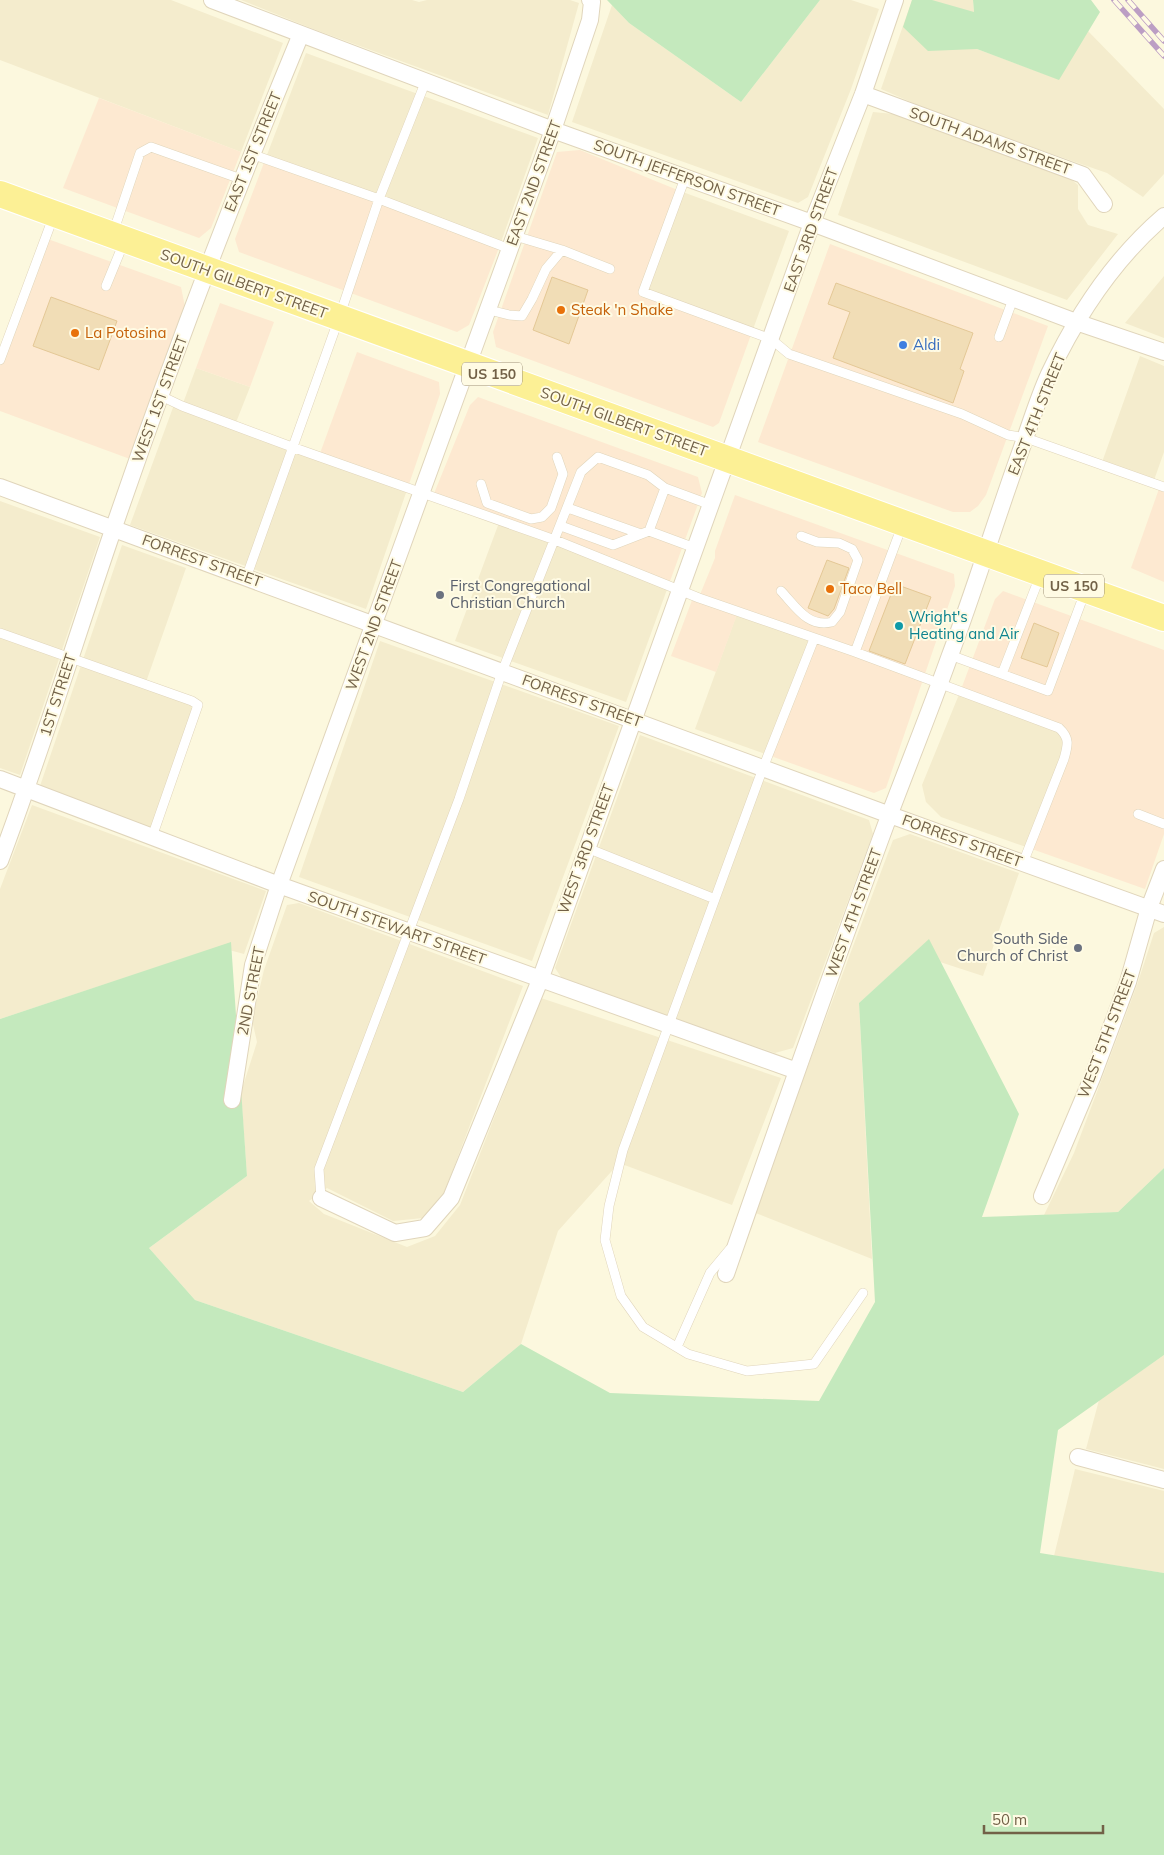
<svg xmlns="http://www.w3.org/2000/svg" width="1164" height="1855" viewBox="0 0 1164 1855" font-family="Mulish,sans-serif">
  <style>
    .residential { fill: #f4eccd }
    .commercial { fill: #fde9d1 }
    .green { fill: #c4e9bd }
    .building { fill: #f1ddb6; stroke: #e4c896 }
    .lines { fill: none; stroke-linecap: round; stroke-linejoin: round }
    .lane-casing { stroke: #e0d5bb; stroke-width: 10 }
    .street-casing { stroke: #e0d5bb; stroke-width: 18 }
    .primary-casing { stroke: #fff; stroke-width: 28 }
    .lane { stroke: #fff; stroke-width: 9 }
    .street { stroke: #fff; stroke-width: 16 }
    .primary { stroke: #fcf095; stroke-width: 26 }
    .rail-casing { stroke: #bc9ec4; stroke-width: 5.5 }
    .rail { stroke: #fffbe4; stroke-width: 4; stroke-dasharray: 11; stroke-linecap: butt }
    .food-dot { fill: #e8710a; stroke: #fffbe4; stroke-width: 2 }
    .shop-dot { fill: #3f7fe0; stroke: #fffbe4; stroke-width: 2 }
    .worship-dot { fill: #6b7280; stroke: #fffbe4; stroke-width: 2 }
    .culture-dot { fill: #0f9aa8; stroke: #fffbe4; stroke-width: 2 }
    .labels { text-anchor: middle; stroke-width: 4; stroke-linejoin: round; paint-order: stroke }
    .shield { fill: #fffbe4; stroke: #9c8f76; stroke-width: 1 }
    .shield-label { font-size: 14px; font-weight: bold; fill: #726147 }
    .street-label { font-size: 15px; fill: #726147; stroke: #fffbe4 }
    .food-label { font-size: 15px; fill: #c56008; stroke: #fffbe4; text-anchor: start }
    .shop-label { font-size: 15px; fill: #366cbe; stroke: #fffbe4; text-anchor: start }
    .worship-label { font-size: 15px; fill: #5b616d; stroke: #fffbe4; text-anchor: start }
    .culture-label { font-size: 15px; fill: #0d838f; stroke: #fffbe4; text-anchor: start }
  </style>
  <rect width="100%" height="100%" fill="#fcf8de"/>
  <path class="residential" d="M0 0H171L283 43 241 152 0 60Z
    M241 0H412L419 2 427 0H570L579 3 548 115 316 30Z
    M820 0H851L879 9 851 89 808 197 798 203 572 122 612 5 629 23 741 102Z
    M912 0H973L977 49 1058 79 1088 31 1164 109V174L1143 197 1107 173 945 117 881 89Z
    M306 53 538 138 500 245 265 160Z
    M873 112 894 114 1068 177 1078 185V209L1088 225 1118 234 1067 300 838 215Z
    M680 191 789 231 752 332 643 292Z
    M1164 276V338L1125 323Z
    M1140 356 1164 366V452L1153 483 1101 465Z
    M196 368 250 387 235 425 408 487 366 609 130 525 175 402 182 406Z
    M0 501 100 537 20 775 0 768Z
    M500 520 669 584 626 702 455 641Z
    M122 545 186 568 145 685 198 705 155 829 40 786Z
    M738 611 814 639 768 755 695 729Z
    M380 641 619 726 532 961 299 877Z
    M960 692 1059 728 1068 746 1029 848 941 817 926 802 922 785Z
    M640 735 869 820 873 834 793 1048 775 1053 563 980 555 968Z
    M32 805 266 891 244 954 218 947 0 1019V889Z
    M910 834 1019 873 983 976 940 962 929 940 859 1003 872 1259 753 1212 893 840Z
    M299 903 523 986 444 1193 423 1218 393 1221 327 1188 309 1201 324 1214 407 1247 435 1236 460 1205 541 998 781 1078 732 1205 619 1163 558 1231 521 1344 463 1392 195 1300 149 1248 247 1176 241 1092 257 1042 252 1020 264 970 287 905Z
    M1164 927V1168L1118 1212 1044 1215 1074 1153 1137 985 1154 933Z
    M1164 1355V1469L1086 1449 1099 1400Z
    M1075 1469 1164 1491V1573L1054 1556Z"/>
  <path class="commercial" d="M99 98 241 152 211 228 199 238 63 188Z
    M580 150 680 191 643 292 752 332 719 423 713 427 496 347 493 332 557 152Z
    M265 160 500 245 469 325 457 332 239 252 235 239Z
    M45 238 181 287 185 307 130 459 0 411V360Z
    M830 244 1048 326 986 495 978 506 970 512H953L758 442Z
    M220 303 274 322 250 387 196 368Z
    M357 352 439 382 440 394 408 487 319 456Z
    M478 397 698 477 702 493 669 584 433 496 470 405Z
    M1160 486 1164 487V582L1131 568Z
    M735 495 954 574 955 586 886 788 874 793 768 755 813 639 738 612 716 672 671 656 694 595 699 597 715 558V551Z
    M1003 591 1164 650V834L1145 889 1029 848 1064 759 1066 734 960 692 995 599Z"/>
  <path class="green" d="M607 0H820L741 102 629 23Z
    M912 0H932L974 12 973 0H1091L1100 12 1059 80 977 49 928 51 903 27Z
    M929 939 1019 1114 982 1217 1118 1212 1164 1168V1355L1058 1430 1040 1553 1164 1573V1855H0V1019L231 942 247 1176 149 1248 195 1300 463 1392 521 1344 610 1393 819 1401 875 1302 859 1003Z"/>
  <path class="building" d="M552 277 588 290 569 344 533 330Z
    M836 283 973 333 960 369 964 371 953 403 833 358 850 312 828 304Z
    M51 297 117 321 99 370 33 346Z
    M827 560 849 568 834 609 828 616 808 608Z
    M895 584 931 597 905 664 869 651Z
    M1034 623 1059 633 1047 667 1021 658Z"/>
  <g class="lines">
    <g class="lane-casing">
      <path id="lane" d="M251 154 379 199 510 249
        M685 178 643 292 771 339 789 354 962 414 1008 435 1026 438 1164 487
        M113 233 140 153 151 147 241 179
        M515 236 562 250 610 269
        M106 286 124 242
        M489 310 509 315 522 316 532 299 546 269 562 250
        M999 337 1013 299
        M0 360 54 215
        M161 396 182 406 292 447 555 540 699 598 855 652 1059 728C1070 738 1068 745 1064 759L1023 863
        M481 484 487 503 531 519 542 517 551 508 563 474 557 457
        M665 488 649 531 695 548
        M568 508 641 534
        M561 526 613 545 649 531
        M246 578 339 318 379 199 425 83
        M781 591C796 607 808 628 832 622L840 612 858 560 852 549 839 543 817 542 801 536
        M0 633 192 701 198 705 152 837
        M814 639 763 768 623 1150 609 1206 605 1240 621 1296 643 1327 688 1354 747 1371 814 1364 863 1293
        M855 652 902 526
        M950 655 1048 691 1085 592
        M1002 674 1040 576
        M1138 814 1164 824
        M587 848 715 899
        M321 1198 319 1169 459 799 502 672 581 472 598 457 648 475 665 488 711 505
        M677 1347 710 1273 730 1249"/>
    </g>
    <g class="street-casing">
      <path id="street" d="M212 0 553 130 812 223 1076 322 1164 352
        M863 94 1083 175 1104 204
        M0 487 890 815 1164 914
        M0 779 279 885 797 1071
        M0 861C41 752 75 641 113 530 170 363 233 198 301 34
        M232 1100 253 965 279 885 553 130 590 20 592 2 590 0
        M1042 1196 1092 1078 1128 982 1149 908 1164 869
        M321 1198 395 1233 425 1228 451 1198 540 980 812 223 863 94 895 0
        M726 1274C779 1121 833 968 889 816 909 763 930 711 949 658 975 589 996 519 1021 450 1030 425 1038 398 1049 374 1077 315 1114 259 1164 216
        M1078 1457 1164 1480"/>
    </g>
    <g class="primary-casing">
      <path id="primary" d="M0 194 1164 618"/>
    </g>
    <use href="#lane" class="lane"/>
    <use href="#street" class="street"/>
    <use href="#primary" class="primary"/>
    <g class="rail-casing">
      <path id="rail" d="M1114 0 1164 56
        M1128 0 1164 41"/>
    </g>
    <use href="#rail" class="rail"/>
  </g>
  <g class="food-dot">
    <circle cx="561" cy="310" r="5"/>
    <circle cx="75" cy="333" r="5"/>
    <circle cx="830" cy="589" r="5"/>
  </g>
  <circle class="shop-dot" cx="903" cy="345" r="5"/>
  <g class="worship-dot">
    <circle cx="440" cy="595" r="5"/>
    <circle cx="1078" cy="948" r="5"/>
  </g>
  <circle class="culture-dot" cx="899" cy="626" r="5"/>
  <g class="labels">
    <g class="shield">
      <rect x="462" y="362.5" width="60" height="23" rx="4"/>
      <rect x="1044" y="574.5" width="60" height="23" rx="4"/>
    </g>
    <g class="shield-label">
      <text x="492" y="379">US 150</text>
      <text x="1074" y="591">US 150</text>
    </g>
    <g class="street-label">
      <text transform="translate(990 141) rotate(20)" y="5">SOUTH ADAMS STREET</text>
      <text transform="translate(253 152) rotate(-68)" y="5">EAST 1ST STREET</text>
      <text transform="translate(687 178) rotate(20)" y="5">SOUTH JEFFERSON STREET</text>
      <text transform="translate(534 183) rotate(-70)" y="5">EAST 2ND STREET</text>
      <text transform="translate(811 230) rotate(-70)" y="5">EAST 3RD STREET</text>
      <text transform="translate(244 284) rotate(20)" y="5">SOUTH GILBERT STREET</text>
      <text transform="translate(160 399) rotate(-70)" y="5">WEST 1ST STREET</text>
      <text transform="translate(1037 414) rotate(-68)" y="5">EAST 4TH STREET</text>
      <text transform="translate(624 422) rotate(20)" y="5">SOUTH GILBERT STREET</text>
      <text transform="translate(202 561) rotate(20)" y="5">FORREST STREET</text>
      <text transform="translate(374 625) rotate(-70)" y="5">WEST 2ND STREET</text>
      <text transform="translate(58 695) rotate(-72)" y="5">1ST STREET</text>
      <text transform="translate(582 701) rotate(20)" y="5">FORREST STREET</text>
      <text transform="translate(962 841) rotate(20)" y="5">FORREST STREET</text>
      <text transform="translate(586 849) rotate(-70)" y="5">WEST 3RD STREET</text>
      <text transform="translate(854 913) rotate(-70)" y="5">WEST 4TH STREET</text>
      <text transform="translate(397 928) rotate(20)" y="5">SOUTH STEWART STREET</text>
      <text transform="translate(251 991) rotate(-79)" y="5">2ND STREET</text>
      <text transform="translate(1107 1034) rotate(-69)" y="5">WEST 5TH STREET</text>
    </g>
    <g class="food-label">
      <text x="571" y="315">Steak 'n Shake</text>
      <text x="85" y="338">La Potosina</text>
      <text x="840" y="594">Taco Bell</text>
    </g>
    <g class="shop-label">
      <text x="913" y="350">Aldi</text>
    </g>
    <g class="worship-label">
      <text x="450" y="591">First Congregational<tspan x="450" dy="17">Christian Church</tspan></text>
      <text x="1068" y="944" text-anchor="end">South Side<tspan x="1068" dy="17">Church of Christ</tspan></text>
    </g>
    <g class="culture-label">
      <text x="909" y="622">Wright's<tspan x="909" dy="17">Heating and Air</tspan></text>
    </g>
  </g>
  <path d="M984 1825v8h119v-8" fill="none" stroke="#726147" stroke-width="2.5"/>
  <text x="992" y="1825" font-size="15" fill="#726147" stroke="#fffbe4" stroke-width="4" paint-order="stroke">50 m</text>
</svg>
